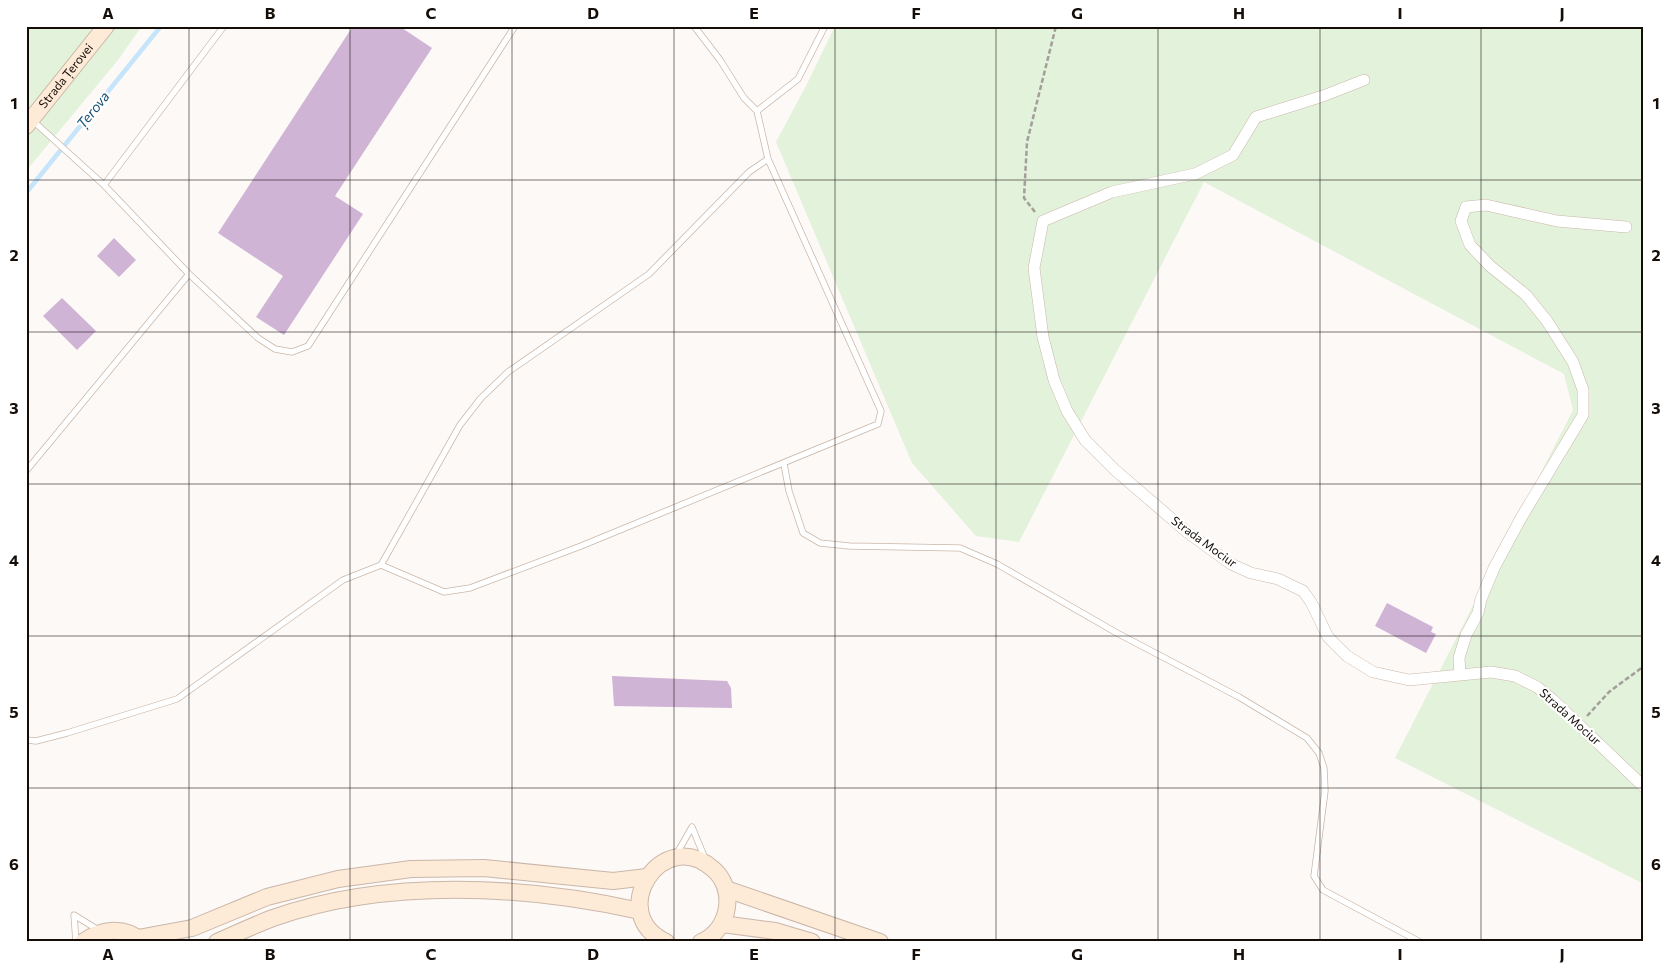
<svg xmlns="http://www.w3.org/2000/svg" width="1670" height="968" viewBox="0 0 1670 968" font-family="Commissioner,sans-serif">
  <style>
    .green { fill: #e3f2db }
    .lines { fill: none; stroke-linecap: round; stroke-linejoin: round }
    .stream { stroke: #c6e5fb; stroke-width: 4.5 }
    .building { fill: #cfb4d6 }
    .lane-casing { stroke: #cab7a9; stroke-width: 7 }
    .street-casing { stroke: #cab7a9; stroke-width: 12 }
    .secondary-casing { stroke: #cab7a9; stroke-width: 18 }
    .path { stroke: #a49e9b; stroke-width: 2.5; stroke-dasharray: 5 2.5; stroke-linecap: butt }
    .lane { stroke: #fff; stroke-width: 5.5 }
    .street { stroke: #fff; stroke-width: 11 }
    .secondary { stroke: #fdead7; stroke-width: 16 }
    .grid { fill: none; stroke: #140d08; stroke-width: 1; stroke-opacity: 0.55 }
    .labels { text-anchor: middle; stroke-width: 4.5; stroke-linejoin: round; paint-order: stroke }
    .street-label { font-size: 12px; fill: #140d08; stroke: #fff }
    .water-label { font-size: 14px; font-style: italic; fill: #165277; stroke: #fff }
    .neatline { fill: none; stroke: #140d08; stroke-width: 2 }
    .grid-label { font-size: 16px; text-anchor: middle; font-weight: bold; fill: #140d08 }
  </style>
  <rect width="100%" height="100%" fill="#fdf9f6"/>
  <path class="green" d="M26 26H142L118 60 26 171Z
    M835 26H1644V884L1395 758 1573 410 1564 374 1204 182 1019 542 976 536 912 463 776 142 807 84Z"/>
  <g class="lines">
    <path class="stream" d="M26 193 161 26"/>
  </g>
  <path class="building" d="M353 26H399L432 48 335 196 363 214 284 335 256 317 283 276 218 233Z
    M114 238 136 260 119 277 97 256Z
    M62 298 96 331 77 350 43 316Z
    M1387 603 1433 627 1431 632 1436 634 1426 653 1375 626Z
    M612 676 727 681 731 688 732 708 614 706Z"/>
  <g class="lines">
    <g class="lane-casing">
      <path id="lane" d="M694 26 720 60 744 98 757 111
        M32 120 104 185 189 274 258 338 275 349 292 352 308 346 515 26
        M104 185 224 26
        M784 464 789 491 803 533 820 543 849 546 960 548 997 564 1117 633 1239 697 1307 738 1319 753 1324 768 1325 791 1314 876 1323 890 1420 942
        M26 471 189 274
        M381 565 460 425 481 398 508 372 649 274 749 172 768 159
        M26 740 36 741 67 733 177 699 343 580 381 565 444 592 470 588 581 546 878 424 881 411 768 159 757 111 798 79 825 26
        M676 855 692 827 706 861
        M76 942 74 915 100 931"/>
    </g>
    <g class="street-casing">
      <path id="street" d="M1364 80 1323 96 1256 117 1233 155 1195 174 1112 192 1043 221 1034 268 1043 337 1054 380 1067 411 1085 440 1115 470 1187 532 1231 564 1251 573 1278 579 1303 591 1311 602 1328 637 1347 656 1373 672 1409 680 1491 672 1515 676 1537 687 1553 700 1644 787
        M1460 674 1459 658 1466 635 1478 613 1481 599 1494 568 1521 518 1583 415V390L1573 362 1547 321 1526 295 1490 266 1470 245 1461 221 1466 207 1486 205 1557 221 1626 227"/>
    </g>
    <g class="secondary-casing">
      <g id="secondary">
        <path id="s1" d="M26 126 106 26"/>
        <path d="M726 889 880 942"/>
        <path d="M722 924 775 931 812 942"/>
        <path d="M138 938 192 928 267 897 338 879 411 869 484 868 613 881 647 877"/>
        <path d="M83 942C102 928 125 926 143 942"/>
        <path d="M217 942C236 934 254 925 273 918 386 878 525 885 640 911"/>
        <path d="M666 942C605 914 662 824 713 869 724 878 729 893 727 907 725 922 716 936 701 942"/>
      </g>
    </g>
    <path class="path" d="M1035 212 1024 198 1027 142 1056 26
      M1587 716 1609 692 1644 666"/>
    <use href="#lane" class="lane"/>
    <use href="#street" class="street"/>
    <use href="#secondary" class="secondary"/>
  </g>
  <path class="grid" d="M189 26V942M350 26V942M512 26V942M674 26V942M835 26V942M996 26V942M1158 26V942M1320 26V942M1481 26V942M26 180H1644M26 332H1644M26 484H1644M26 636H1644M26 788H1644"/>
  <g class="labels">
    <g class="street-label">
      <text dy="4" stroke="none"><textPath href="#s1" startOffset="64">Strada Țerovei</textPath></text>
      <text transform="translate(1204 542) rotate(36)" y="4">Strada Mociur</text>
      <text transform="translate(1570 717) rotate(42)" y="4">Strada Mociur</text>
    </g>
    <g class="water-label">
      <text transform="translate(93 110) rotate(-51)" y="5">Țerova</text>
    </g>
  </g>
  <rect width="1670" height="968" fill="none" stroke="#ffffff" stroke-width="55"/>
  <rect x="28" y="28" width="1614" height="912" class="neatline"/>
  <g class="grid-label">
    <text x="108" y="19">A</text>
    <text x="270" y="19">B</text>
    <text x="431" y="19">C</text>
    <text x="593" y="19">D</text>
    <text x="754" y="19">E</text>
    <text x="916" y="19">F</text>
    <text x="1077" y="19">G</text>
    <text x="1239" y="19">H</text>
    <text x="1400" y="19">I</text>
    <text x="1562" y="19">J</text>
    <text x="14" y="109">1</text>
    <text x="1656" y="109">1</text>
    <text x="14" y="261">2</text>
    <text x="1656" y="261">2</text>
    <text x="14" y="414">3</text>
    <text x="1656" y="414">3</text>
    <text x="14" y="566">4</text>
    <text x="1656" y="566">4</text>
    <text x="14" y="718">5</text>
    <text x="1656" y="718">5</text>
    <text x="14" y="870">6</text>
    <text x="1656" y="870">6</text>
    <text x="108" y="960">A</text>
    <text x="270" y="960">B</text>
    <text x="431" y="960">C</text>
    <text x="593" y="960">D</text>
    <text x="754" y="960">E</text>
    <text x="916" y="960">F</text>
    <text x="1077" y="960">G</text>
    <text x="1239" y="960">H</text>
    <text x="1400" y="960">I</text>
    <text x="1562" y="960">J</text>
  </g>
</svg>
